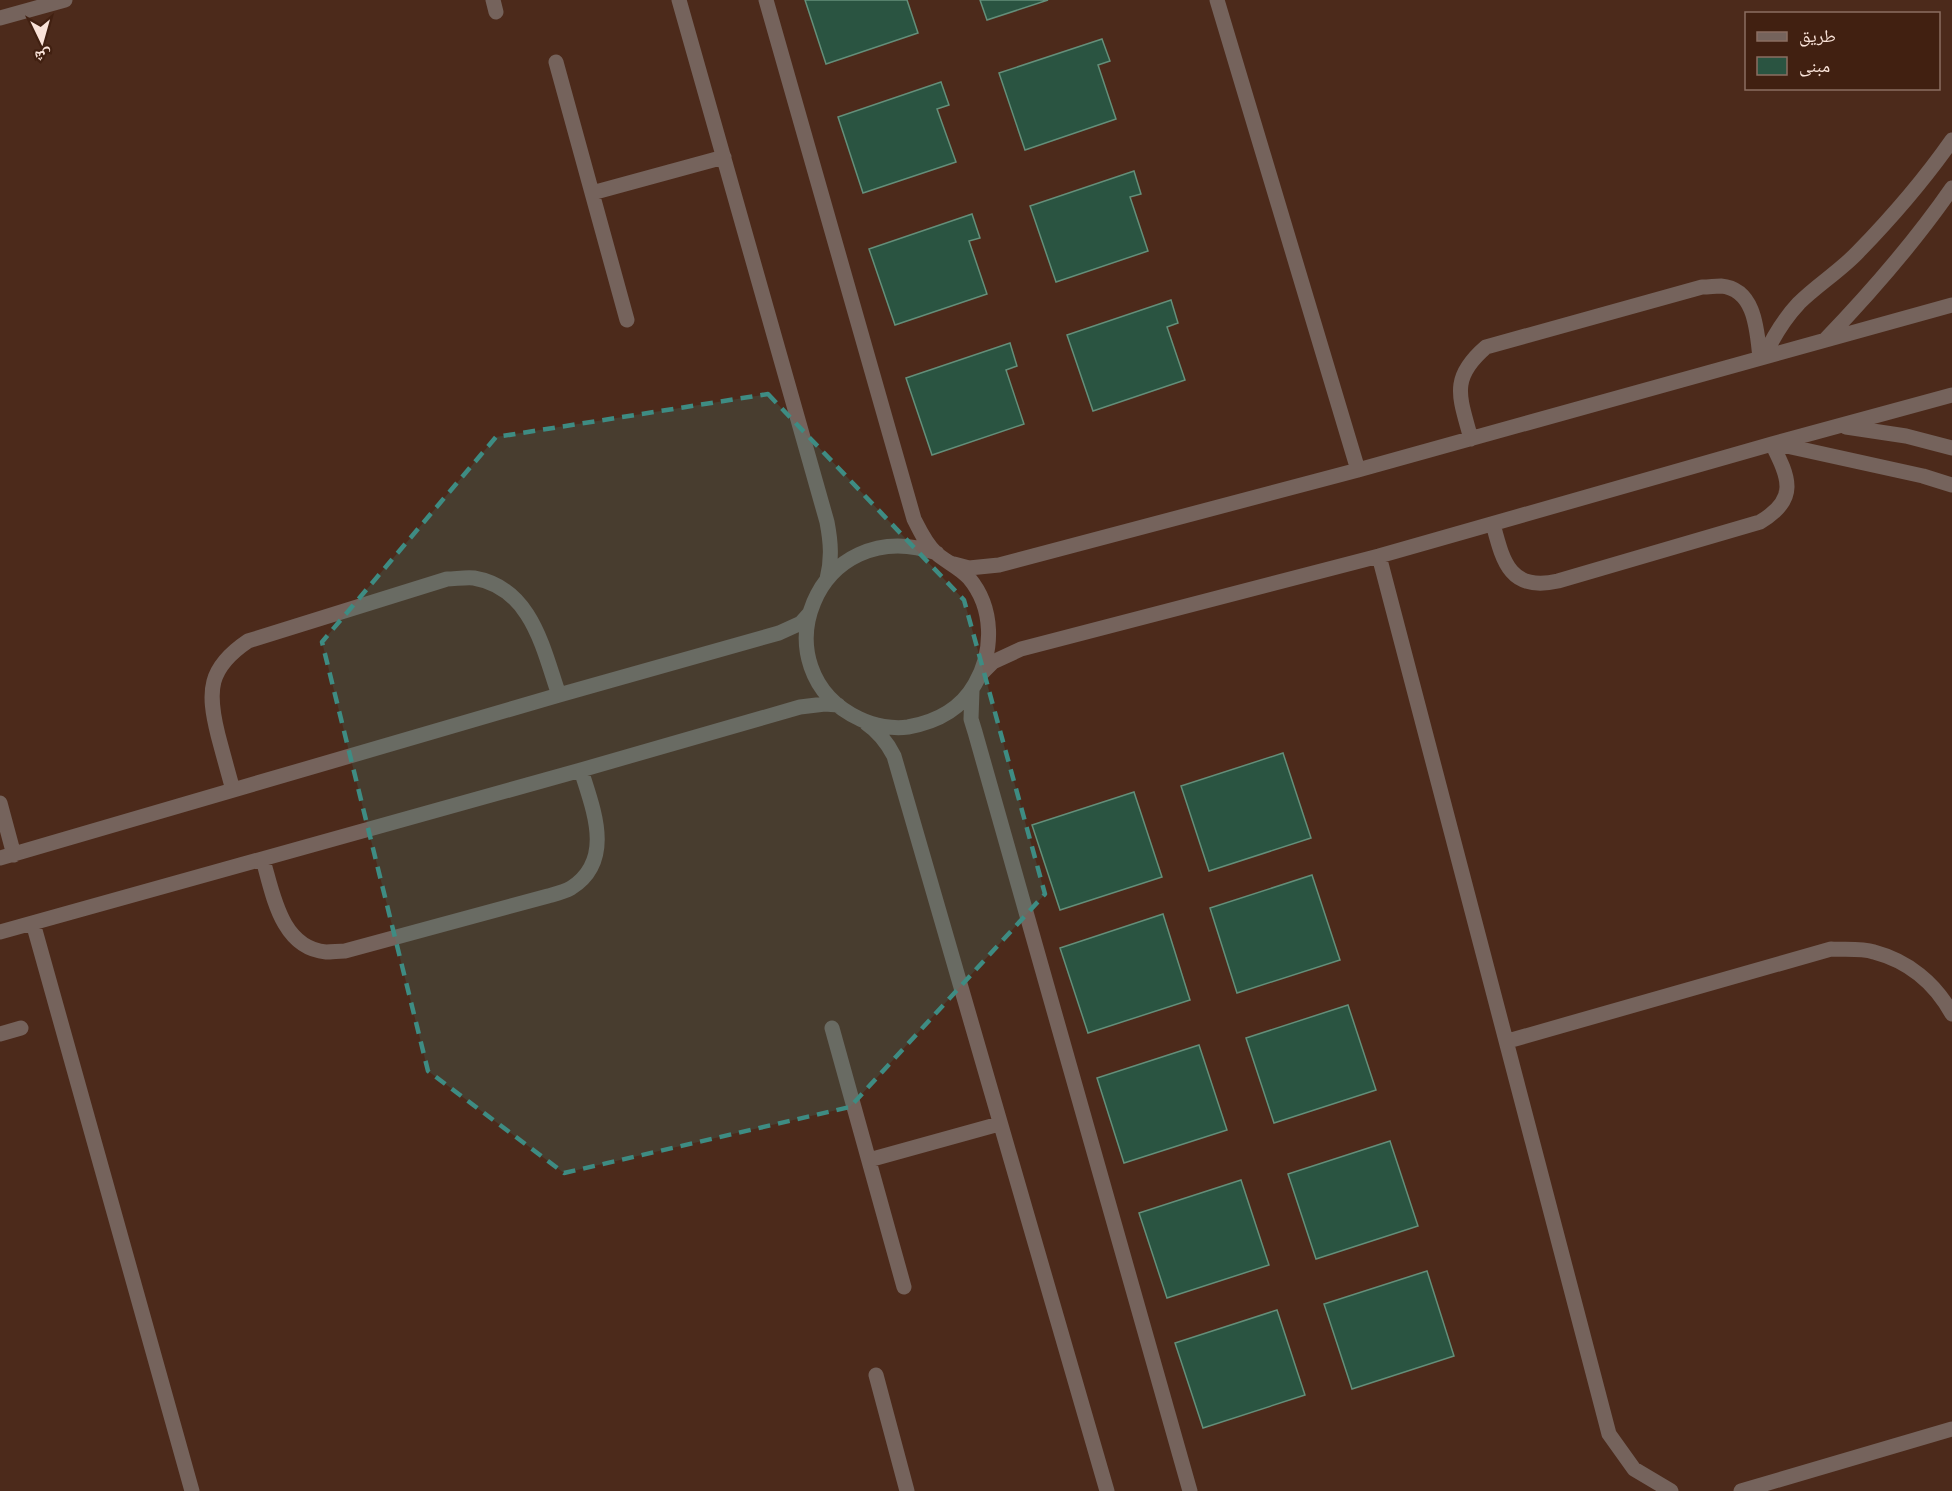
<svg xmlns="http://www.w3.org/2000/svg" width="1952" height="1491" viewBox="0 0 1952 1491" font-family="Cabin,'Noto Naskh Arabic',sans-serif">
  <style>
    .building { fill: #2a5441; stroke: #648f7a; stroke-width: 1.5 }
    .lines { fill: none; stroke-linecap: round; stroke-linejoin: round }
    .minor { stroke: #75635c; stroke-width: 15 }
    .marked { fill: #3e8c83; fill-opacity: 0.2; stroke: #3e8c83; stroke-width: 4.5; stroke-dasharray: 12 8; stroke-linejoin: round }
  </style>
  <rect width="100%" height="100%" fill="#4c2a1b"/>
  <path class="building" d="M805 0H907L918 33 826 64Z
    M980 0H1048L987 20Z
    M1102 39 1110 61 1098 65 1116 119 1025 150 999 73Z
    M941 82 949 105 937 109 956 162 863 193 838 117Z
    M1134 171 1141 194 1130 197 1148 251 1056 282 1030 206Z
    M972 214 980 238 969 241 987 294 895 325 869 249Z
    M1171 300 1178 323 1167 327 1185 380 1093 411 1067 335Z
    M1010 343 1017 366 1006 370 1024 424 932 455 906 378Z
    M1283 753 1311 838 1209 871 1181 786Z
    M1134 792 1162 877 1060 910 1032 825Z
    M1312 875 1340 960 1237 993 1210 908Z
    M1163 914 1190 1000 1088 1033 1060 948Z
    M1348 1005 1376 1090 1274 1123 1246 1038Z
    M1199 1045 1227 1130 1124 1163 1097 1078Z
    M1390 1141 1418 1226 1316 1259 1288 1174Z
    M1241 1180 1269 1265 1167 1298 1139 1213Z
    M1427 1271 1454 1356 1352 1389 1324 1304Z
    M1277 1310 1305 1395 1203 1428 1175 1343Z"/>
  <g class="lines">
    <path class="minor" d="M493 0 496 12
      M679 0 827 522C831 543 832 559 827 579
      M766 0 914 519C920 531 926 544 936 553 946 562 959 567 969 578 994 608 994 651 975 684 961 709 936 722 908 727 893 729 874 726 860 719 756 671 815 511 937 553
      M1217 0 1358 470
      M0 18 65 0
      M556 62 627 320
      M592 193 724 157
      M1825 340C1871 292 1914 243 1952 188
      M1764 357C1773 337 1784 319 1799 303 1817 285 1840 271 1858 252 1892 217 1924 180 1952 140
      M1846 427 1906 436 1952 448
      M1471 439C1460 397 1449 379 1486 347L1702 287C1709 287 1715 286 1721 286 1756 289 1757 332 1760 358
      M1778 444 1923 476 1952 485
      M1493 524C1503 562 1510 592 1558 581L1760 522C1799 499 1789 478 1772 444
      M1379 556 1609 1434 1634 1469 1671 1491
      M954 564 969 568 999 565 1358 470 1952 305
      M982 673 993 662 1021 649 1379 556 1772 444 1952 395
      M972 690 971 719 975 732 1190 1491
      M866 723C879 732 887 742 894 756L1107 1491
      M233 790C228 772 223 754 218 735 207 691 208 668 248 641L447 579C455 579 466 577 474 578 532 588 543 649 559 695
      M0 803 14 855
      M0 858 559 695 779 633 801 623 809 614
      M263 860C273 894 281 948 326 952 332 952 339 951 345 951L548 896C555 894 564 892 571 888 615 860 593 809 581 770
      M33 923 192 1491
      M0 932 581 770 800 707 825 704 838 705
      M832 1028 904 1287
      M0 1034 21 1028
      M1508 1041 1831 949C1845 950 1861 948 1874 952 1908 961 1935 983 1952 1014
      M869 1160 999 1124
      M876 1375 907 1491
      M1741 1491 1952 1429"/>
  </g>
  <path class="marked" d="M768 394 964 600 1045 894 850 1107 564 1173 428 1071 322 642 496 437Z"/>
  <rect x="1745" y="12" width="195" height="78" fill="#412011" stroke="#8b6e61" stroke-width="1.5"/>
  <rect x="1757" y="32" width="30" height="9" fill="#75635c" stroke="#8b6e61" stroke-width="1.5"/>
  <text x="1799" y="42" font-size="18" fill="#fae3d9">طريق</text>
  <rect x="1757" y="57" width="30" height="18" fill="#2a5441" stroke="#8b6e61" stroke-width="1.5"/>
  <text x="1799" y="72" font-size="18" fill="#fae3d9">مبنى</text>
  <g transform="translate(42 42) rotate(175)" stroke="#412011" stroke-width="4.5" paint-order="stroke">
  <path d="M0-4.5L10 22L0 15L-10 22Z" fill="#fae3d9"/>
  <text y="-9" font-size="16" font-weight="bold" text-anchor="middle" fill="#fae3d9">ش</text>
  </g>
</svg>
